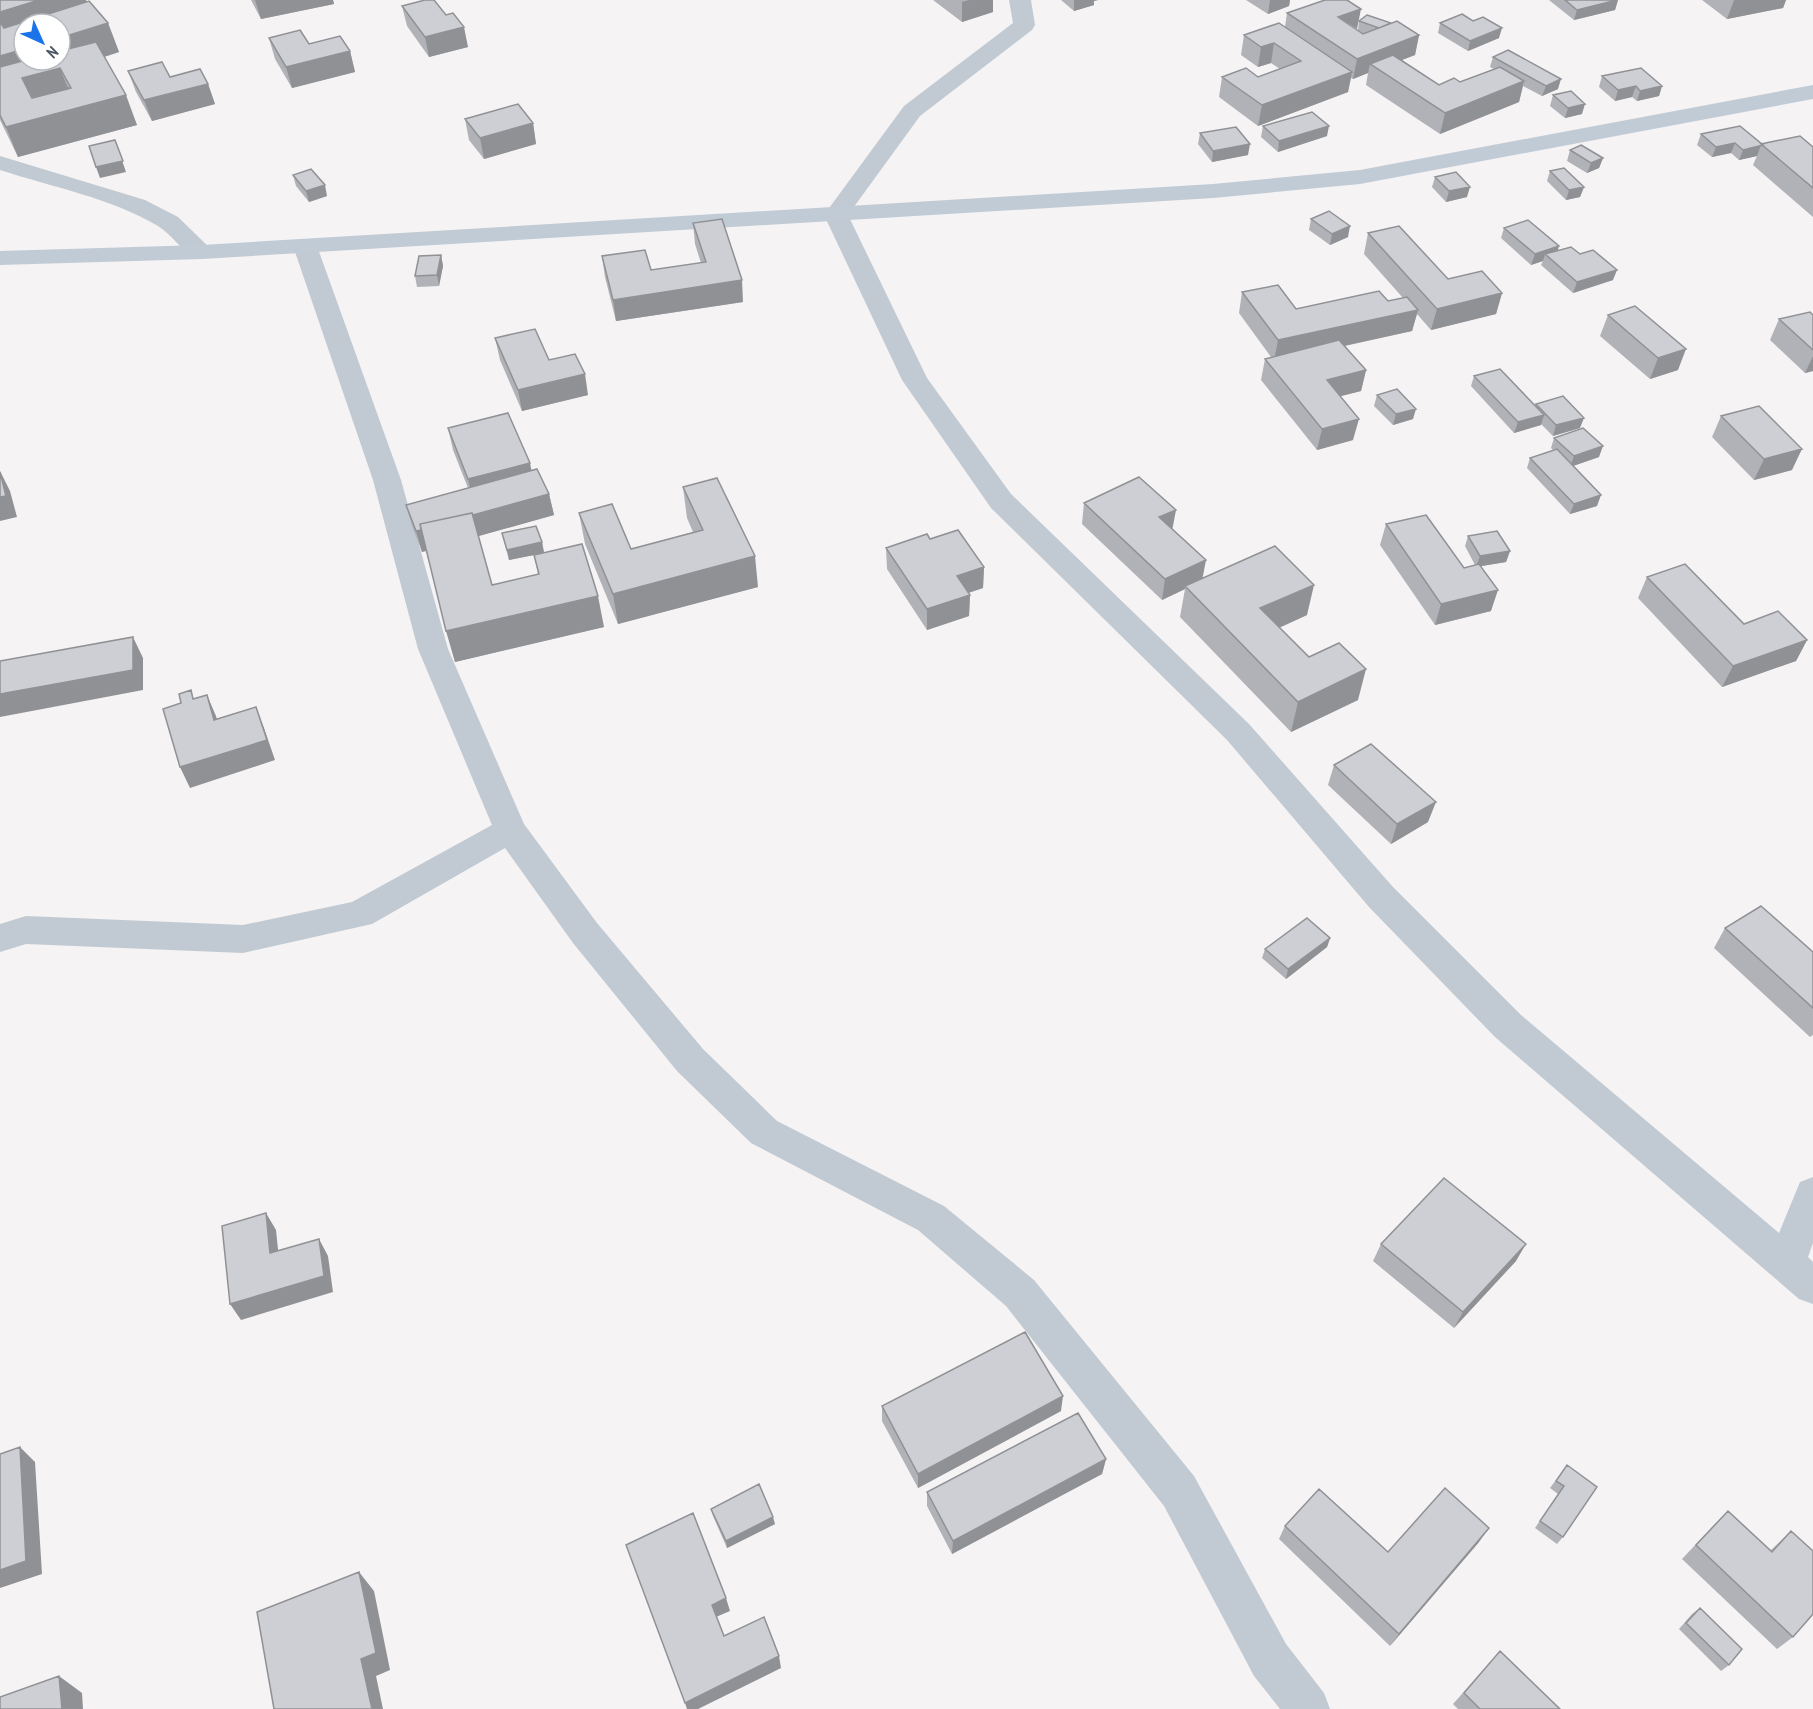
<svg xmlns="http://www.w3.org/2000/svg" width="1813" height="1709" viewBox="0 0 1813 1709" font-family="'PT Sans Narrow',sans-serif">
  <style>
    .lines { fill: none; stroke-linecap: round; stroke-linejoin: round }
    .street { fill: #c1cad2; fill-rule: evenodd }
    .secondary { fill: #c1cbd6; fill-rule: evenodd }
    .wall { fill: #b0b2b7 }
    .shaded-wall { fill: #909195 }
    .building { fill: #cdcfd5; stroke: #909195; stroke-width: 1.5; fill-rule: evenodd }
  </style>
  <rect width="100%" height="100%" fill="#f5f3f3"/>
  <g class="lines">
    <path class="street" d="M1009 0H1031L1035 25 1032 30 920 116 848 215 927 378 1011 494 1249 724 1393 887 1521 1015 1779 1233 1800 1182 1813 1177V1243L1808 1257 1813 1262V1304L1799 1299 1495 1037 1369 907 1227 740 991 508 902 380 824 215 904 106 1013 23Z
      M0 156 145 200 178 217 214 252 211 257C187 263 176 237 158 226 111 198 52 187 0 170Z
      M305 239 314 241 317 246 401 480 448 649 524 824 597 923 703 1049 777 1121 944 1206 1034 1280 1194 1476 1286 1644 1324 1693 1330 1709H1280L1254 1676 1164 1506 1006 1306 918 1230 751 1143 677 1071 573 943 505 848 372 924 243 953 26 944 0 952V924L26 916 243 925 352 902 492 825 418 649 373 480 293 246 296 241Z"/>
    <path class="secondary" d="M1813 85V99L1360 184 1213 198 202 259 0 265V251L202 245 1213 184 1360 170Z"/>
  </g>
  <path class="wall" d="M0 0H86V2L108 23 119 52 104 57 137 125 18 157 0 120Z
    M251 0H333L334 4 261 19Z
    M933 0H993V12L962 22Z
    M1061 0H1098L1094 1V5L1074 11Z
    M1246 0H1290L1289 6 1268 14Z
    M1549 0H1618L1615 10 1574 20Z
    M1702 0H1786L1783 8 1727 19Z
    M402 6 446 15 468 47 429 57 407 26Z
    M1287 13 1358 30 1359 21 1419 35 1415 55 1402 60 1439 85 1460 82 1494 69 1490 67 1493 57 1558 89 1542 96 1523 86 1519 102 1440 134 1366 85 1368 73 1353 79 1351 78 1348 92 1258 126 1219 97 1222 77H1258L1280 69 1271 63 1258 67 1241 55 1244 35 1285 27Z
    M1440 23 1499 38 1468 51 1438 33Z
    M269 38 309 44 350 51 355 72 292 88 275 59Z
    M128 71 208 84 215 104 152 121 136 92Z
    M1602 76 1662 86 1659 96 1637 101 1632 97 1615 101 1599 87Z
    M1553 95 1582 114 1565 118 1550 106Z
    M465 119 533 123 536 144 484 159 469 140Z
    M1263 126 1327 136 1278 152 1261 137Z
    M1200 133 1248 155 1212 162 1198 144Z
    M1701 134 1762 144 1813 147V217L1753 165 1757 156 1739 160 1731 153 1712 157 1697 145Z
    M1570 150 1603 158 1599 168 1587 173 1567 161Z
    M1550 171 1584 187 1580 197 1566 200 1547 181Z
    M293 175 327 196 309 202 296 186Z
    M1435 177 1467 197 1446 202 1432 187Z
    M1311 219 1348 237 1330 245 1309 230Z
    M693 223 743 302 616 321 605 277 602 256 651 270 701 263 695 244Z
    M1504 228 1558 251 1613 280 1573 293 1541 265 1543 261 1531 265 1501 238Z
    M1368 233 1448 279 1502 293 1496 314 1431 330 1417 314 1412 331 1345 346 1366 370 1361 391 1340 396 1353 440 1317 450 1261 380 1265 359 1271 357 1239 313 1242 292 1296 309 1388 301 1403 298 1364 254Z
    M441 255 443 266 439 286 417 287 415 276Z
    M1608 315 1678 370 1650 379 1600 336Z
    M1813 315V371L1805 373 1770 340 1779 319Z
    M495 338 549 360 588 395 522 411 500 360Z
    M1474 376 1535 405 1536 404 1580 428 1553 436 1541 424V425L1514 433 1471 386Z
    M1377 395 1413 419 1393 425 1374 406Z
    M1721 416 1792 470 1754 480 1712 437Z
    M448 428 531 471 549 494 554 515 478 536 492 585 538 574 534 555 509 560 502 533 542 542 544 552 604 627 455 662 426 551 422 552 412 526 406 505 468 488 453 450Z
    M1554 438 1599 457 1573 466 1597 506 1570 514 1527 468 1530 458 1553 450 1551 448Z
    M683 487 758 587 618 624 585 544 579 513 631 549 693 532 687 518Z
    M1084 503 1173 529 1203 578 1307 615 1279 628 1309 657 1358 700 1291 732 1180 617 1185 589 1162 600 1082 524Z
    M1386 524 1464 568 1475 565 1465 546 1468 536 1510 551 1506 562 1481 566 1491 611 1435 625 1380 545Z
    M930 539 984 567 983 588 968 593 970 595 969 616 927 630 887 569 886 548Z
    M1647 577 1744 624 1807 640 1796 661 1722 687 1638 598Z
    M1334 765 1428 822 1391 844 1328 785Z
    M1725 928 1813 952V1035L1810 1037 1714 948Z
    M1330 938 1327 947 1286 979 1262 958 1265 949Z
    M1381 1244 1516 1261 1454 1328 1373 1261Z
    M882 1406 1061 1411 918 1488 882 1421Z
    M1106 1459 1102 1474 952 1554 927 1506V1492Z
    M1567 1465 1563 1537 1557 1544 1535 1528 1558 1494 1550 1488Z
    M711 1509 775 1524 727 1548 713 1516Z
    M1728 1511 1771 1550 1791 1531 1793 1637 1777 1649 1682 1559 1714 1525Z
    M1285 1526 1388 1552 1479 1542 1390 1646 1279 1539Z
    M1700 1608 1729 1665 1721 1671 1679 1629 1692 1614Z
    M1500 1651 1560 1709H1458L1453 1704Z"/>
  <path class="shaded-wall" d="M39 0H86L91 14 0 31V12Z
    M255 0H333L334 4 261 19Z
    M969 0H993V12L962 22V2Z
    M1074 0H1098L1094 1V5L1074 11Z
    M1270 0H1290L1289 6 1268 14Z
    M1618 0 1615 10 1574 20 1577 10Z
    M1734 0H1786L1783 8 1727 19Z
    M1361 9 1357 29 1338 17Z
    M108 23 119 52 61 71 72 98 35 108 0 80V56L24 49V60H60V38Z
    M464 27 468 47 429 57 425 37Z
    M1502 28 1499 38 1468 51 1470 41Z
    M1419 35 1415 55 1378 69 1370 64 1368 73 1353 79 1357 59Z
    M1274 43 1271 63 1258 67 1261 47Z
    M350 51 355 72 292 88 286 67Z
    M1352 72 1348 92 1258 126 1262 105Z
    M1561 79 1558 89 1542 96 1546 86Z
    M1524 81 1519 102 1440 134 1445 113Z
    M208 84 215 104 152 121 144 100Z
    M1636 86 1632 97 1615 101 1618 90Z
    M1662 86 1659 96 1637 101 1640 91Z
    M126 95 137 125 18 157 6 127Z
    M1585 104 1582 114 1565 118 1568 108Z
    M533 123 536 144 484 159 480 138Z
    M1329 126 1327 136 1278 152 1279 141Z
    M115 140 126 172 100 178 96 167Z
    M1735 143 1731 153 1712 157 1716 147Z
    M1250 144 1248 155 1212 162 1213 151Z
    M1761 145 1757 156 1739 160 1743 150Z
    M1603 158 1599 168 1587 173 1591 163Z
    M325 185 327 196 309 202 306 191Z
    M1470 187 1467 197 1446 202 1449 191Z
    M1584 187 1580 197 1566 200 1569 190Z
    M1350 226 1348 237 1330 245 1332 234Z
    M1559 246 1556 257 1545 254 1543 261 1531 265 1535 254Z
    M441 255 443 266 439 286 437 275Z
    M1617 270 1613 280 1573 293 1577 282Z
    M742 280 743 302 616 321 613 300Z
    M1502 293 1496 314 1431 330 1437 309Z
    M1418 310 1412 331 1274 361 1278 340Z
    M1686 349 1678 370 1650 379 1658 358Z
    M1813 356V371L1805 373Z
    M1366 370 1361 391 1322 401 1327 380Z
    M585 374 588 395 522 411 518 390Z
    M1416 409 1413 419 1393 425 1396 414Z
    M1544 415 1541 425 1514 433 1518 422Z
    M1584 418 1580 428 1553 436 1556 425Z
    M1359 419 1353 440 1317 450 1322 429Z
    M1603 446 1599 457 1570 467 1574 456Z
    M1802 449 1792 470 1754 480 1764 459Z
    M530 463 534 484 473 500 468 479Z
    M0 471 10 491 17 517 0 521Z
    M549 494 554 515 422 552 416 531Z
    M1601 495 1597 506 1570 514 1574 504Z
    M1176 510 1172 531 1159 517Z
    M542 542 544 553 509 560 507 550Z
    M1510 551 1506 562 1476 567 1480 556Z
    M755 556 758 587 618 624 613 594Z
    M1206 560 1202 581 1185 586V589L1162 600 1165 579Z
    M984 567 983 588 956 597 957 576Z
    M1314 585 1307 615 1254 639 1260 608Z
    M1498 590 1491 611 1435 625 1441 604Z
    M970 595 969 616 927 630V609Z
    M598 596 604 627 455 662 446 631Z
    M133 637 143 658V690L0 717V694Z
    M1807 640 1796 661 1722 687 1733 666Z
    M1366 669 1358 700 1291 732 1298 702Z
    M207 695 216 716 223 741 214 720Z
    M256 707 264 728 275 760 190 788 180 767Z
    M1436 802 1428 822 1391 844 1397 824Z
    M1330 938 1327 947 1286 979 1288 969Z
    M266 1213 276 1230 280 1269 270 1253Z
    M319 1239 328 1256 333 1292 241 1320 230 1304Z
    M1526 1244 1516 1261 1454 1328 1463 1312Z
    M1063 1396 1061 1411 918 1488V1474Z
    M20 1447 35 1462 42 1574 0 1588V1570Z
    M1106 1459 1102 1474 952 1554 953 1541Z
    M773 1517 775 1524 727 1548 726 1541Z
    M1489 1528 1479 1542 1390 1646 1399 1634Z
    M359 1572 374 1591 390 1670 376 1676 383 1709H372L361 1659Z
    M726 1598 730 1611 716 1617 712 1605Z
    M779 1656 781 1668 698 1709H687L685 1703Z
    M59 1676 82 1693 83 1709H62Z"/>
  <path class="building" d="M0 0H39L0 12Z
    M425 0H434L446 15 453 13 464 27 425 37 402 6Z
    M1325 0H1347L1361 9 1338 17 1363 34 1397 21 1419 35 1357 59 1287 13Z
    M1565 0H1617L1577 10Z
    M89 1 108 23 60 38V24H24V49L0 56V22L4 28Z
    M1462 14 1473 21 1483 17 1502 28 1470 41 1440 23Z
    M1367 15 1391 23 1379 28 1359 21Z
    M1279 23 1352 72 1262 105 1222 77 1246 68 1258 77 1301 61 1274 43 1261 47 1244 35Z
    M300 30 309 44 340 36 350 51 286 67 269 38Z
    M96 42 126 95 6 127 0 115V67L26 60H60V51ZM60 68 71 88 32 98 22 78Z
    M1508 50 1561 79 1546 86 1493 57Z
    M1393 55 1439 85 1454 78 1460 82 1500 67 1524 81 1445 113 1370 64Z
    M162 62 170 77 200 69 208 84 144 100 128 71Z
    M1641 68 1662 86 1640 91 1636 86 1618 90 1602 76Z
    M68 88V89L32 98V97Z
    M1571 91 1585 104 1568 108 1553 95Z
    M518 104 533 123 480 138 465 119Z
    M1312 112 1329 126 1279 141 1263 126Z
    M1740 126 1763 145 1743 150 1735 143 1716 147 1701 134Z
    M1236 127 1250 144 1213 151 1200 133Z
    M1800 136 1813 147V188L1761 144Z
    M115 140 123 161 96 167 89 146Z
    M1581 145 1603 158 1591 163 1570 150Z
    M1564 168 1584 187 1569 190 1550 171Z
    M311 169 325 185 306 191 293 175Z
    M1456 172 1470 187 1449 191 1435 177Z
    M1329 211 1350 226 1332 234 1311 219Z
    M722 219 742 280 613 300 602 256 645 250 651 270 706 262 693 223Z
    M1528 220 1559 246 1535 254 1504 228Z
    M1399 226 1448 279 1482 271 1502 293 1437 309 1368 233Z
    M1571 247 1580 254 1593 250 1617 270 1577 282 1545 254Z
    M441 255 437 275 415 276 419 256Z
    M1278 285 1296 309 1379 291 1388 301 1407 297 1418 310 1278 340 1242 292Z
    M1635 306 1686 349 1658 358 1608 315Z
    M1810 312 1813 315V350L1779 319Z
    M535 329 549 360 575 354 585 374 518 390 495 338Z
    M1339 340 1366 370 1327 380 1359 419 1322 429 1265 359Z
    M1500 369 1544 415 1518 422 1474 376Z
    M1397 389 1416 409 1396 414 1377 395Z
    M1563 396 1584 418 1556 425 1536 404Z
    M1759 406 1802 449 1764 459 1721 416Z
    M508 413 530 463 468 479 448 428Z
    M1583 428 1603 446 1574 456 1554 438Z
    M1557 449 1601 495 1574 504 1530 458Z
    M537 469 549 494 473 515 472 513 420 524 421 530 416 531 406 505Z
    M0 472 6 496 0 497Z
    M1139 477 1176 510 1159 517 1206 560 1165 579 1084 503Z
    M717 478 755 556 613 594 579 513 612 504 631 549 703 530 683 487Z
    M472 513 492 585 539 574 534 555 582 544 598 596 446 631 420 524Z
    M1426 515 1464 568 1479 564 1498 590 1441 604 1386 524Z
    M536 526 542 542 507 550 502 533Z
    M958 530 984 567 957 576 970 595 927 609 886 548 927 534 930 539Z
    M1497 531 1510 551 1480 556 1468 536Z
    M1275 546 1314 585 1260 608 1309 657 1339 643 1366 669 1298 702 1185 586Z
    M1685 564 1744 624 1778 611 1807 640 1733 666 1647 577Z
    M133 637V670L0 694V661Z
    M191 690 193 699 207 695 214 720 256 707 267 740 180 767 163 709 181 703 179 694Z
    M1371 744 1436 802 1397 824 1334 765Z
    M1761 906 1813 952V1008L1725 928Z
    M1307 918 1330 938 1288 969 1265 949Z
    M1444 1178 1526 1244 1463 1312 1381 1244Z
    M266 1213 270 1253 319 1239 324 1276 230 1304 222 1226Z
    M1025 1332 1063 1396 918 1474 882 1406Z
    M1078 1413 1106 1459 953 1541 927 1492Z
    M20 1447 26 1561 0 1570V1454Z
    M1567 1465 1597 1487 1563 1537 1540 1521 1564 1486 1556 1481Z
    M759 1484 773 1517 726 1541 711 1509Z
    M1445 1488 1489 1528 1399 1634 1285 1526 1319 1489 1388 1552Z
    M1728 1511 1772 1552 1791 1531 1813 1551V1614L1793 1637 1696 1545Z
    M693 1513 726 1598 712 1605 724 1636 764 1617 779 1656 685 1703 626 1545Z
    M359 1572 376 1653 361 1659 372 1709H274L257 1612Z
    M1700 1608 1742 1649 1729 1665 1686 1623Z
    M1500 1651 1560 1709H1480L1464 1693Z
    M59 1676 62 1709H0V1697Z"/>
  <g transform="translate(42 42) rotate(135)"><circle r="28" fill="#ffffff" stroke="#b7bbc0" stroke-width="1.5"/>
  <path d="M0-4.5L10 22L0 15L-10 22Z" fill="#1a73e8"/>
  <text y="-9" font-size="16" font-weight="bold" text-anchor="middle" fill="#4a5661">N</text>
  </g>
</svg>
